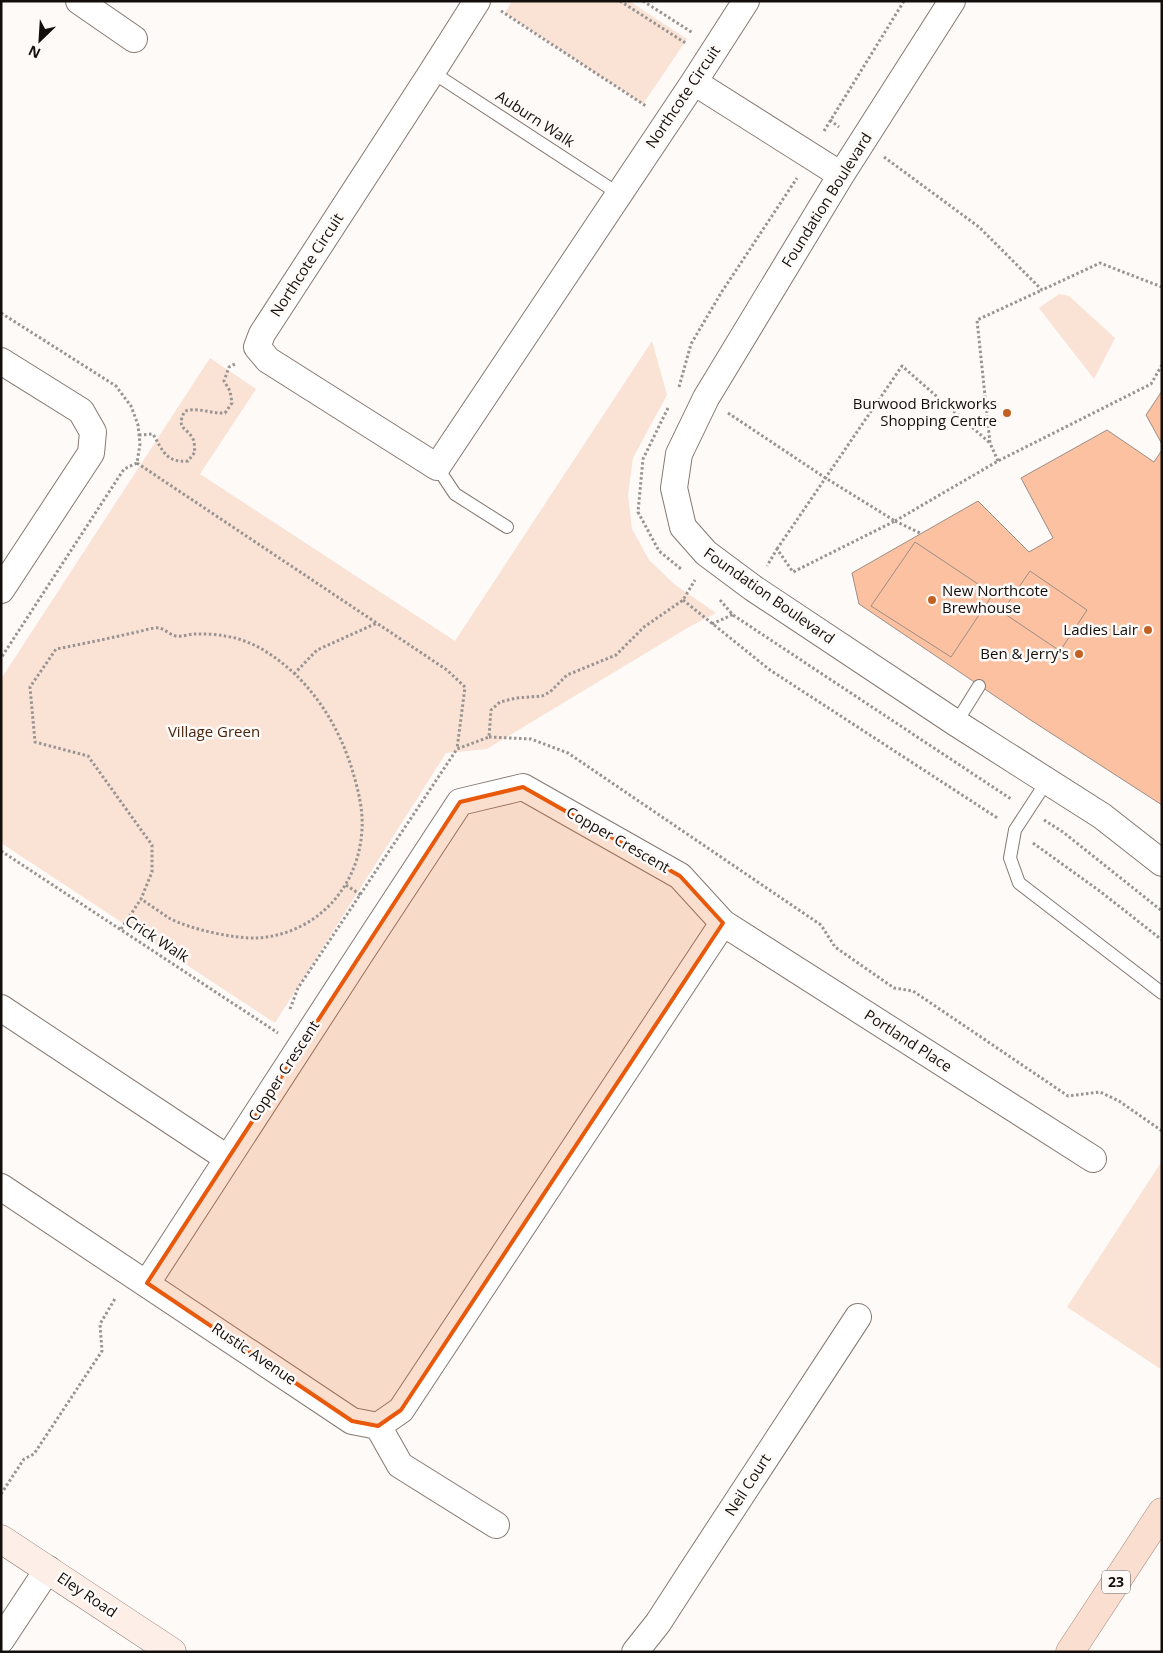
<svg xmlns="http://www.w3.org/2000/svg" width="1163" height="1653" viewBox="0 0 1163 1653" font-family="'Open Sans',sans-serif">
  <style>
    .green { fill: #fae2d5 }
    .building { fill: #fcc1a1; stroke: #9c8e86 }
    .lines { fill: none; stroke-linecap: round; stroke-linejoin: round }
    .service-casing { stroke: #867871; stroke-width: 14 }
    .minor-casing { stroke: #867871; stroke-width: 28 }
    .secondary-casing { stroke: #867871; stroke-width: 29 }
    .primary-casing { stroke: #a78776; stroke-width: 29 }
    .path { stroke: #989492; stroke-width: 3; stroke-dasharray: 2.5 2.5; stroke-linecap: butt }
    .service { stroke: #fff; stroke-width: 12 }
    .minor { stroke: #fff; stroke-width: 26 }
    .secondary { stroke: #fdeee7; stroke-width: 28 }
    .primary { stroke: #faded0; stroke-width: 28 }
    .marked { fill: #e8590c; fill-opacity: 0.2; stroke: #e8590c; stroke-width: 4; stroke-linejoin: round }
    .poi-dot { fill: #c26121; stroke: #fdfaf8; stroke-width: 2 }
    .labels { text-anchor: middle; stroke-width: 5; stroke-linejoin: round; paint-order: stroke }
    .shield { fill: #fdfaf8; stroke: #595552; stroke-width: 1 }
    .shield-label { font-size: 14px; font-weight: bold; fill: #130e0b }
    .street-label { font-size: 15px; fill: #130e0b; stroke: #fdfaf8 }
    .poi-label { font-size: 15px; fill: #130e0b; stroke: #fdfaf8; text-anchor: end }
    .park-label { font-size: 15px; fill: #4b250e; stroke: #fdfaf8 }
  </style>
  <rect width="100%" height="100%" fill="#fdfaf8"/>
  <path class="green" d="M512 1H629L687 39 643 104 505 13Z
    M1059 294 1069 296 1115 338 1094 379 1039 308Z
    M652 341 667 395 633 458 628 495 632 529 649 560 674 584 716 613 689 627 487 749 446 753 275 1023 1 843V679L210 358 256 389 200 474 455 641Z
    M1162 1161V1370L1067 1307Z"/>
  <path class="building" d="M1162 391V444L1146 415Z
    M1107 430 1154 462 1162 450V805L1029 719 859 604 852 573 978 501 1029 552 1053 538 1021 478Z
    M915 542 993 594 951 657 871 606Z
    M1030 571 1087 610 1060 651 1002 612Z"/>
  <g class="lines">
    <g class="service-casing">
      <path id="service" d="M432 72 619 194
        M437 467 455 494 507 527
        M956 723 979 686
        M1047 781 1015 830 1010 858 1019 883 1162 993"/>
    </g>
    <g class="minor-casing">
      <path id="minor" d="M79 1 134 39
        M477 1 432 72 262 334 257 347 268 360 437 467 694 82 746 1
        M952 1 841 175 706 398 679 454 674 488 683 527 706 553 753 588 956 723 1102 816 1162 863
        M694 82 841 175
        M1 361 81 411 93 432 91 453 1 590
        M723 923 1093 1159
        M1 1008 227 1158
        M1 1187 352 1421 378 1426 400 1465 496 1525
        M147 1283 359 956 460 802 523 787 680 876 723 923 401 1410 378 1426
        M1 1640 48 1569
        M635 1652 658 1623 691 1572 858 1317"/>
    </g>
    <g class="secondary-casing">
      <path id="secondary" d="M1 1539 172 1652"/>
    </g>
    <g class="primary-casing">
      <path id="primary" d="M1070 1652 1162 1512"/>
    </g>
    <path class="path" d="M620 1 687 44
      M643 1 693 33
      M501 11 646 106
      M830 120 839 127
      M824 131 904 1
      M884 157 979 227 1042 290 1100 263 1162 287
      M1 313 116 386 131 406 138 425 140 444 137 463 124 469 1 658
      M679 387 691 344 721 293 797 178
      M668 408 643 459 638 512 659 551 681 569
      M728 413 824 477 895 521 793 572 777 549 767 566
      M139 435 153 434C163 451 166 463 188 461L195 452C194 448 195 442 193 439 187 427 175 429 185 411 200 407 210 414 225 413L232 403 230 391 224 381 229 367 235 364
      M998 461 990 443 977 320 1042 290
      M137 463 447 670 465 687 457 749
      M895 521 998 461 1151 384 1162 365
      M895 521 920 533
      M777 549 902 366 990 443
      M683 600 770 670 999 819
      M720 600 733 615 1011 799
      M712 624 734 614
      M294 674 317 650 377 623
      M489 737 531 739 568 753 821 925 835 947 894 988 913 991 1068 1096 1100 1092 1119 1101 1162 1131
      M1044 820 1063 832 1162 911
      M1033 843 1101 892 1162 940
      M1 851 278 1033
      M346 885 361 895
      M121 929 141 899 152 872V845L88 756 35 742 30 687 56 649C83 644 110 638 137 632 143 631 153 627 159 628 165 629 170 635 176 636 182 637 189 634 195 634 205 634 216 634 225 636 253 640 277 657 297 676 322 701 340 732 351 766 356 782 361 800 362 817 365 880 321 934 257 938 235 939 189 929 169 918 160 912 150 905 141 899
      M290 1009 298 988 457 749 489 737 491 710 500 702 516 698 542 696 550 692 567 675 616 655 644 627 683 600 695 580
      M1 1494 24 1459 34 1454 102 1351 100 1324 116 1297"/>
    <use href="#service" class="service"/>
    <use href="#minor" class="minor"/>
    <use href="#secondary" class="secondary"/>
    <use href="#primary" class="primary"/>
  </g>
  <path class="marked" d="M523 787 680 876 723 923 401 1410 378 1426 352 1421 147 1283 460 802Z"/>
  <g class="poi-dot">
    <circle cx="1007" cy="413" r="5"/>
    <circle cx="932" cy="600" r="5"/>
    <circle cx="1148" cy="630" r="5"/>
    <circle cx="1079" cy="654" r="5"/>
  </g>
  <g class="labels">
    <rect class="shield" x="1102" y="1570.5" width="28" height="23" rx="4"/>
    <g class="shield-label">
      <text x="1116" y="1587">23</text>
    </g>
    <g class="street-label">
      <text transform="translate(683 97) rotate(-56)" y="5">Northcote Circuit</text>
      <text transform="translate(535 119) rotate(33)" y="5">Auburn Walk</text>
      <text transform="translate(827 200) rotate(-58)" y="5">Foundation Boulevard</text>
      <text transform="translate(307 265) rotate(-57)" y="5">Northcote Circuit</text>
      <text transform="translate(769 596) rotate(35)" y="5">Foundation Boulevard</text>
      <text transform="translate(618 840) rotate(30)" y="5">Copper Crescent</text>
      <text transform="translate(157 939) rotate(33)" y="5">Crick Walk</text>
      <text transform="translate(908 1041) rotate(33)" y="5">Portland Place</text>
      <text transform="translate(284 1071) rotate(-57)" y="5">Copper Crescent</text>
      <text transform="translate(254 1354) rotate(34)" y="5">Rustic Avenue</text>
      <text transform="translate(748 1485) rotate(-57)" y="5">Neil Court</text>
      <text transform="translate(87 1595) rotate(34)" y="5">Eley Road</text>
    </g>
    <g class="poi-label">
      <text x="997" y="409">Burwood Brickworks<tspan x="997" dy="17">Shopping Centre</tspan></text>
      <text x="942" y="596" text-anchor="start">New Northcote<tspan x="942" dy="17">Brewhouse</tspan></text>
      <text x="1138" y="635">Ladies Lair</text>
      <text x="1069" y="659">Ben &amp; Jerry's</text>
    </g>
    <g class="park-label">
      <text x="214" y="737">Village Green</text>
    </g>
  </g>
  <rect width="1163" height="1653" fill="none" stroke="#130e0b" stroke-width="5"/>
  <g transform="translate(40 40) rotate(205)" stroke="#fdfaf8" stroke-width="4" paint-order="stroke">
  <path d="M0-4L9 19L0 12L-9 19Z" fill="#130e0b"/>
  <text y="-8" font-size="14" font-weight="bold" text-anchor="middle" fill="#130e0b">N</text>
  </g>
</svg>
